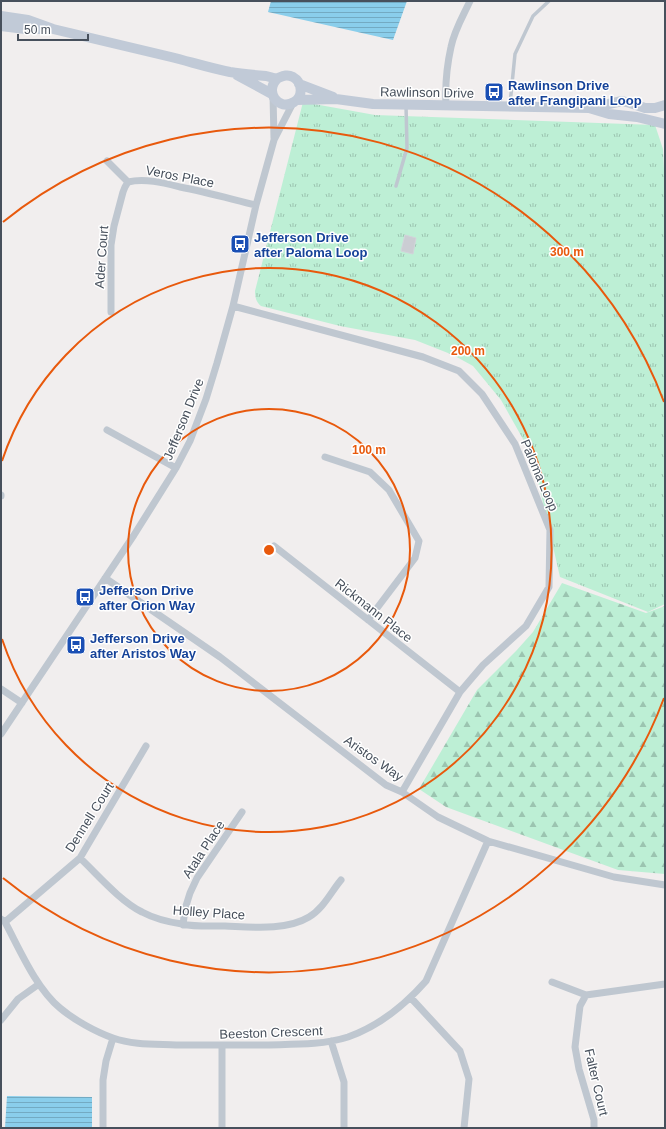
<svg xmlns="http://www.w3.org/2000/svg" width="666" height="1129" viewBox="0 0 666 1129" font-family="Arial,sans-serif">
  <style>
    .forest { fill: url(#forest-firs) }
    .park { fill: url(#park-tufts) }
    .water { fill: url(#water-rules) }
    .building { fill: #cbcdd3; stroke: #d2d4da }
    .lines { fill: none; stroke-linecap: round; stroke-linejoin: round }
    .lane { stroke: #bfc7d0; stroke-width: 3.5 }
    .street { stroke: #bfc7d0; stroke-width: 7 }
    .secondary { stroke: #c1cad7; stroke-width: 10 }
    .ring { fill: none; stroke: #e8590c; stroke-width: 2 }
    .labels { text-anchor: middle; stroke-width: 3; stroke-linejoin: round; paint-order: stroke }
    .transit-label { font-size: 13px; font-weight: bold; fill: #164399; stroke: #fff; text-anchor: start }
    .street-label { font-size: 13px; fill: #47505c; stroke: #fff }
    .centre { fill: #e8590c; stroke: #fff; stroke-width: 2 }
    .ring-label { font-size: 12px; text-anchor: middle; font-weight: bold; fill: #e8590c; stroke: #fff; stroke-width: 3; stroke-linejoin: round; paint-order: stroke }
  </style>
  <defs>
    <pattern id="forest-firs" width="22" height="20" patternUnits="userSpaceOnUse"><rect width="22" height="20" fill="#bdefd5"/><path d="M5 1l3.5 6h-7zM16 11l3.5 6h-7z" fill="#9bc4b0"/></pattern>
    <pattern id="park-tufts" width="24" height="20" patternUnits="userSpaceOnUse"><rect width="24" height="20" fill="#bdefd5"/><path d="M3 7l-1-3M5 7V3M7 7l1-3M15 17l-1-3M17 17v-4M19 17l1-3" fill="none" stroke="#9bc4b0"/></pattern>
    <pattern id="water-rules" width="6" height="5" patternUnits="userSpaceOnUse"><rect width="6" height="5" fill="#8aceeb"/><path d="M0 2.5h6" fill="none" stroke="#73aac2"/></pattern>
  </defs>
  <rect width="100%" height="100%" fill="#f1eeee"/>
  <path class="forest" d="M562 583 646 613 665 606V874L618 870 446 807 419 789 477 690 516 651 533 632Z"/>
  <path class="park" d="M303 102 375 115 655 125 663 149 665 189V604L648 612 560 577 532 455 501 400 473 366 453 355 415 340 340 326 261 306C256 302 255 297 255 291Z"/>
  <path class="water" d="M271 1H407L393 40 268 12Z
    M7 1096 92 1097V1128H5Z"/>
  <path class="building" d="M405 235 416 238 413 254 401 251Z"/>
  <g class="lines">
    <path class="lane" d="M510 104 515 54 533 16 549 1
      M396 186 407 148 406 105"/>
    <path class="street" d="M273 96 274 138
      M446 105C445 86 447 65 451 47 454 31 463 16 470 1
      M107 161 128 182C145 178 164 183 180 187 206 192 231 199 256 205
      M233 306 423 357 459 371 482 394 515 444 550 530 549 587 526 626 483 665 460 692 402 792
      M111 312V245L114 226 123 192 125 187 128 182
      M107 430 176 468
      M325 457 370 472 389 490 419 541 415 558 368 620
      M1 496V495
      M274 546 460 692
      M105 578 220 657 386 785 402 792 438 817 488 841 614 877 665 885
      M1 689 22 703
      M1 734 134 535 176 468 190 441 206 399 217 363 233 306 256 205 274 140 293 103
      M80 858C98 875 120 901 142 912 155 919 168 922 182 924 196 927 211 926 225 926 251 927 286 931 309 917 323 909 331 892 341 880
      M1 919 5 922C20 950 36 988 60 1008 74 1020 96 1032 113 1038 133 1045 155 1044 176 1045 204 1045 232 1045 261 1045 290 1044 320 1046 348 1037 379 1026 404 1006 426 981L488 841
      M5 922 80 858 146 746
      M183 925 185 909 190 893 197 878 242 812
      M552 982 586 995 665 984
      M586 995 580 1006 575 1047 579 1069 594 1120V1128
      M411 998 460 1051 469 1079 464 1128
      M1 1020 18 999 39 984
      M331 1041 344 1082V1128
      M222 1046V1128
      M103 1128V1080L106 1061 113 1038"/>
    <path class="secondary" d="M1 16 28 20 53 29C92 38 132 48 171 57 191 62 210 68 230 72 242 74 254 75 266 76 270 77 275 79 278 78 283 76 287 74 293 77 302 82 304 96 294 102 279 112 263 91 278 78
      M1 26 25 29H45
      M237 75 272 94
      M299 84 333 97
      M297 100 336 99 373 104 589 108 609 114 637 117 665 124
      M591 108 622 101 630 103 645 108H655L665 105"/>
  </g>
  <g class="ring">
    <circle cx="269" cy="550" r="141"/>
    <path d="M2 461A282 282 0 1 1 2 639"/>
    <path d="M664 698A422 422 0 0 1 3 878M3 222A422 422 0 0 1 664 402"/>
  </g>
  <defs>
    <g id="bus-square" transform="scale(1)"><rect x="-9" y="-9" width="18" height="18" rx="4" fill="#1a4fb4" stroke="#fff"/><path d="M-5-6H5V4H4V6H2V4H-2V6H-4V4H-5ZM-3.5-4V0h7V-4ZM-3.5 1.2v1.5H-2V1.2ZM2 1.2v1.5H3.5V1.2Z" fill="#fff"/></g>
  </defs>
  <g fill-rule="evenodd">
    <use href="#bus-square" x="494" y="92"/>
    <use href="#bus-square" x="240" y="244"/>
    <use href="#bus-square" x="85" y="597"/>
    <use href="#bus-square" x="76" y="645"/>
  </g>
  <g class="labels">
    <g class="transit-label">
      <text x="508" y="90">Rawlinson Drive<tspan x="508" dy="15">after Frangipani Loop</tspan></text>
      <text x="254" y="242">Jefferson Drive<tspan x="254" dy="15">after Paloma Loop</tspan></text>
      <text x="99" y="595">Jefferson Drive<tspan x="99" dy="15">after Orion Way</tspan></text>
      <text x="90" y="643">Jefferson Drive<tspan x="90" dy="15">after Aristos Way</tspan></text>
    </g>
    <g class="street-label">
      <text transform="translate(427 92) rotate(1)" y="5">Rawlinson Drive</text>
      <text transform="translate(180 176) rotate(11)" y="5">Veros Place</text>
      <text transform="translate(101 257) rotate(-86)" y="5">Ader Court</text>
      <text transform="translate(183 419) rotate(-68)" y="5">Jefferson Drive</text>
      <text transform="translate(540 475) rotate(67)" y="5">Paloma Loop</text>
      <text transform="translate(374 610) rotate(38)" y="5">Rickmann Place</text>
      <text transform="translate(374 758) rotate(35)" y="5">Aristos Way</text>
      <text transform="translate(89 817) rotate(-58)" y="5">Dennell Court</text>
      <text transform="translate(203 849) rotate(-57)" y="5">Atala Place</text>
      <text transform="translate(209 912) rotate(4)" y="5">Holley Place</text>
      <text transform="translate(271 1032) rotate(-2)" y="5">Beeston Crescent</text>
      <text transform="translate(597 1082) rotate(77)" y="5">Falter Court</text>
    </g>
  </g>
  <circle cx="269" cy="550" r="6" class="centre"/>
  <g class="ring-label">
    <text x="567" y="256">300 m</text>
    <text x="468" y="355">200 m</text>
    <text x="369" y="454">100 m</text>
  </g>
  <rect width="666" height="1129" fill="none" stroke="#47505c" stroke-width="4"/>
  <path d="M18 34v6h70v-6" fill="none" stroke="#47505c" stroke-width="2"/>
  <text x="24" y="34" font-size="12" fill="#47505c" stroke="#ffffff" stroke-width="3" paint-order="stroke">50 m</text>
</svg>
